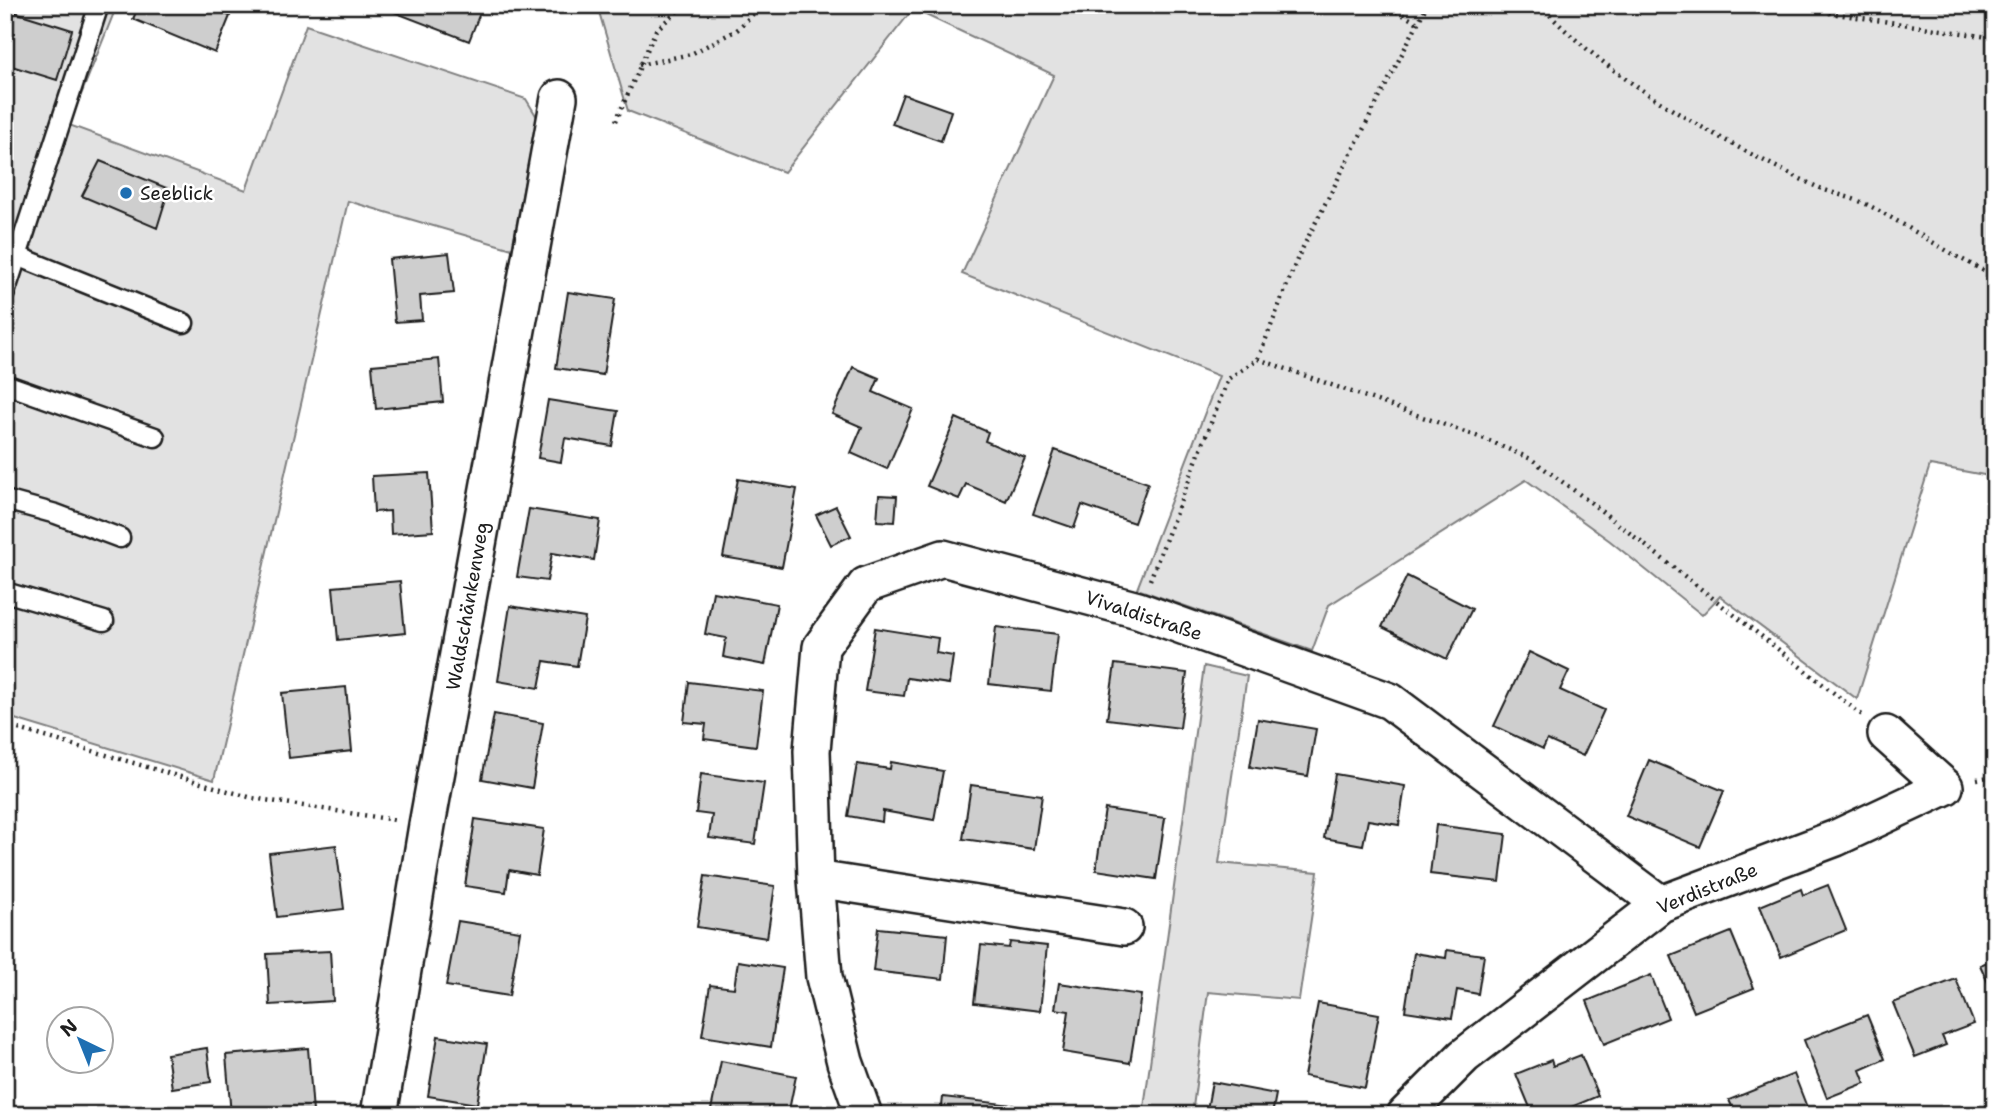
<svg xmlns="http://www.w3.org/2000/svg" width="2000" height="1120" viewBox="0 0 2000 1120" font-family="'Shantell Sans',sans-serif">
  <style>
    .green { fill: #e2e2e2; stroke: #7f7f7f; stroke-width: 2 }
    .building { fill: #cecece; stroke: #1c1c1c; stroke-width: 2 }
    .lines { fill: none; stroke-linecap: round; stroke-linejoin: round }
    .service-casing { stroke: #1c1c1c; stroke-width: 23 }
    .minor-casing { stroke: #1c1c1c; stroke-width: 40 }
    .path { stroke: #1c1c1c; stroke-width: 4.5; stroke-dasharray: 2 5; stroke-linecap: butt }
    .service { stroke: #fff; stroke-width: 18 }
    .minor { stroke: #fff; stroke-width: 35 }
    .poi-dot { fill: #1f6fb2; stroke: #fff; stroke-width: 2.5 }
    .labels { text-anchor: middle; stroke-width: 5; stroke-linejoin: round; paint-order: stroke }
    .poi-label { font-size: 19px; fill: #1c1c1c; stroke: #fff; text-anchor: start }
    .street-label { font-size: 19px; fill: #1c1c1c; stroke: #fff }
  </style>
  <rect width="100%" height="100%" fill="#fff"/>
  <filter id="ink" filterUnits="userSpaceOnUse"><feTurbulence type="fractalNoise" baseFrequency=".0143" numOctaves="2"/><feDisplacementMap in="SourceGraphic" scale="14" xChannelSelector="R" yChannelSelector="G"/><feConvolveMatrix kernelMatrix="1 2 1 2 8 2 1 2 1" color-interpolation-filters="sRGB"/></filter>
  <g filter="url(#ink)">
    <path class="green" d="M5 5H117L69 125 246 190 306 25 526 99 537 117 512 249 348 201 214 780 5 716Z
      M597 5H1995V477L1930 465 1857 699 1720 596 1702 615 1610 541 1526 480 1329 605 1312 651 1137 589 1219 376 962 274 1054 75 913 9 784 172 628 111Z
      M1204 666 1247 676 1219 863 1318 872 1299 1000 1208 992 1192 1115H1143Z"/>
    <path class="building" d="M139 5H204L230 16 215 53 133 19Z
      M382 5H483L469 41 381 7Z
      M5 9 72 30 57 80 5 64Z
      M903 94 951 111 941 141 892 124Z
      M100 161 169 189 157 228 82 196Z
      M449 253 454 293 420 296 422 320 395 322 389 259Z
      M568 292 615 299 603 375 556 368Z
      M439 359 443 402 376 409 372 365Z
      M853 367 879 378 873 392 913 409 887 469 851 453 862 427 832 414Z
      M548 400 618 411 612 446 565 438 561 462 538 458Z
      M956 418 988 432 985 441 1025 458 1006 501 966 484 959 499 927 486Z
      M1055 450 1148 483 1134 523 1082 505 1074 528 1033 514Z
      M429 473 433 531 391 534 390 511 374 512 372 476Z
      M738 479 797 489 782 567 723 557Z
      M879 495 897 496 895 522 877 521Z
      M836 506 851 536 831 545 816 515Z
      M529 509 600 520 594 560 552 553 547 581 517 577Z
      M1995 532V580H1990Z
      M1407 576 1472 609 1447 659 1382 627Z
      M400 581 405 633 338 640 333 587Z
      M713 592 777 604 765 665 723 657 726 638 705 634Z
      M510 606 585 618 577 666 544 661 539 688 498 681Z
      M996 627 1058 634 1051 691 989 684Z
      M875 628 938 638 936 653 953 656 949 684 907 678 904 696 865 691Z
      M1529 652 1569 671 1560 690 1604 710 1583 756 1547 740 1543 749 1494 726Z
      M1115 664 1187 673 1180 728 1107 719Z
      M689 682 763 691 756 746 704 739 706 724 684 722Z
      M346 687 352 751 289 758 282 693Z
      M494 714 543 723 532 788 482 779Z
      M1258 719 1316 729 1308 776 1250 767Z
      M1649 760 1724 791 1700 847 1626 816Z
      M891 762 943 771 934 820 883 811 882 822 848 816 857 764 890 769Z
      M701 774 764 783 755 844 709 838 712 815 696 813Z
      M1335 774 1405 786 1399 825 1368 820 1363 845 1324 838Z
      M971 785 1042 795 1034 849 963 839Z
      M1105 809 1165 818 1156 879 1096 870Z
      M475 819 544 829 537 875 509 870 506 892 465 886Z
      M1436 825 1506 834 1500 882 1430 874Z
      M336 845 344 909 277 917 269 853Z
      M705 876 775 886 767 938 697 927Z
      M1828 885 1846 930 1781 957 1760 906 1801 889 1803 895Z
      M458 921 520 931 509 996 446 986Z
      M878 928 947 935 943 979 873 971Z
      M1731 932 1754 988 1694 1012 1671 956Z
      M1010 942 1047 946 1040 1011 974 1003 981 945 1009 948Z
      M1447 950 1484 955 1478 994 1457 990 1452 1018 1405 1011 1414 953 1446 958Z
      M330 951 333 1001 270 1005 267 954Z
      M1995 959V998L1980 965Z
      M738 961 783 968 771 1047 702 1036 710 985 734 988Z
      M1651 975 1668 1018 1604 1044 1587 1001Z
      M1956 979 1974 1024 1942 1036 1946 1045 1915 1057 1893 1003Z
      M1059 983 1141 995 1130 1063 1063 1052 1069 1011 1055 1009Z
      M1318 1003 1379 1014 1365 1088 1304 1076Z
      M1867 1015 1885 1059 1860 1070 1865 1083 1827 1098 1804 1040Z
      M438 1036 487 1044 477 1104 428 1096Z
      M207 1048 211 1082 172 1088 167 1054Z
      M308 1048 313 1112 231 1115 226 1055Z
      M1581 1055 1598 1096 1552 1115H1533L1516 1074 1551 1060 1553 1066Z
      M721 1061 796 1076 788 1115H710Z
      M1794 1074 1810 1115H1736L1729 1100Z
      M1212 1082 1276 1094 1272 1115H1206Z
      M943 1097 1013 1105 1011 1115H941Z"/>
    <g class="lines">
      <g class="service-casing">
        <path id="service" d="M5 251 184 323
          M5 293 99 5
          M5 384 155 437
          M5 500 56 514 120 538
          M5 592 104 621"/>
      </g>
      <g class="minor-casing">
        <path id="minor" d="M816 879 1124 927
          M379 1115 427 825 559 98
          M864 1115 845 1062 824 977 816 879 812 751 821 647 866 585 943 558 1138 610 1390 701 1661 904
          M1405 1115 1464 1056 1661 904 1836 838 1945 787 1886 734"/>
      </g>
      <path class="path" d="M1384 5 1418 23
        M1540 5C1614 84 1718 139 1815 186 1832 194 1853 197 1870 206 1912 228 1951 256 1995 276
        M1802 5 1830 13 1995 38
        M639 65 691 54 737 30 762 5
        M616 121 656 30 684 5
        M1258 359 1485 439 1531 459 1590 502 1862 715
        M1150 580 1228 379 1258 359 1298 257 1427 5
        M5 725 252 798 395 820
        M1977 779 1995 776"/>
      <use href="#service" class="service"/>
      <use href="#minor" class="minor"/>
    </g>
  </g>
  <circle class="poi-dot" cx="126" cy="193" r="7"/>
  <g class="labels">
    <g class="poi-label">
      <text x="140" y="200">Seeblick</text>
    </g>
    <g class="street-label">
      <text transform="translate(467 606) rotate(-80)" y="7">Waldschänkenweg</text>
      <text transform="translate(1144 615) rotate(18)" y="7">Vivaldistraße</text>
      <text transform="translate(1707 888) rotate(-22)" y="7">Verdistraße</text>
    </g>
  </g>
  <rect width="2000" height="1120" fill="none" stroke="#fff" stroke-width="28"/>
  <rect x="14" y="14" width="1972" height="1092" fill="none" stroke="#1c1c1c" stroke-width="2.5" filter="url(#ink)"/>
  <g transform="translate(80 1040) rotate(317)"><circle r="33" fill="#ffffff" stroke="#a4a4a4" stroke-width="2"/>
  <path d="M0-5L12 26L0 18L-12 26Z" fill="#1f6fb2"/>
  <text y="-10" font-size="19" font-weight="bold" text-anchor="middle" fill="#1c1c1c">N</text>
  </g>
</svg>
